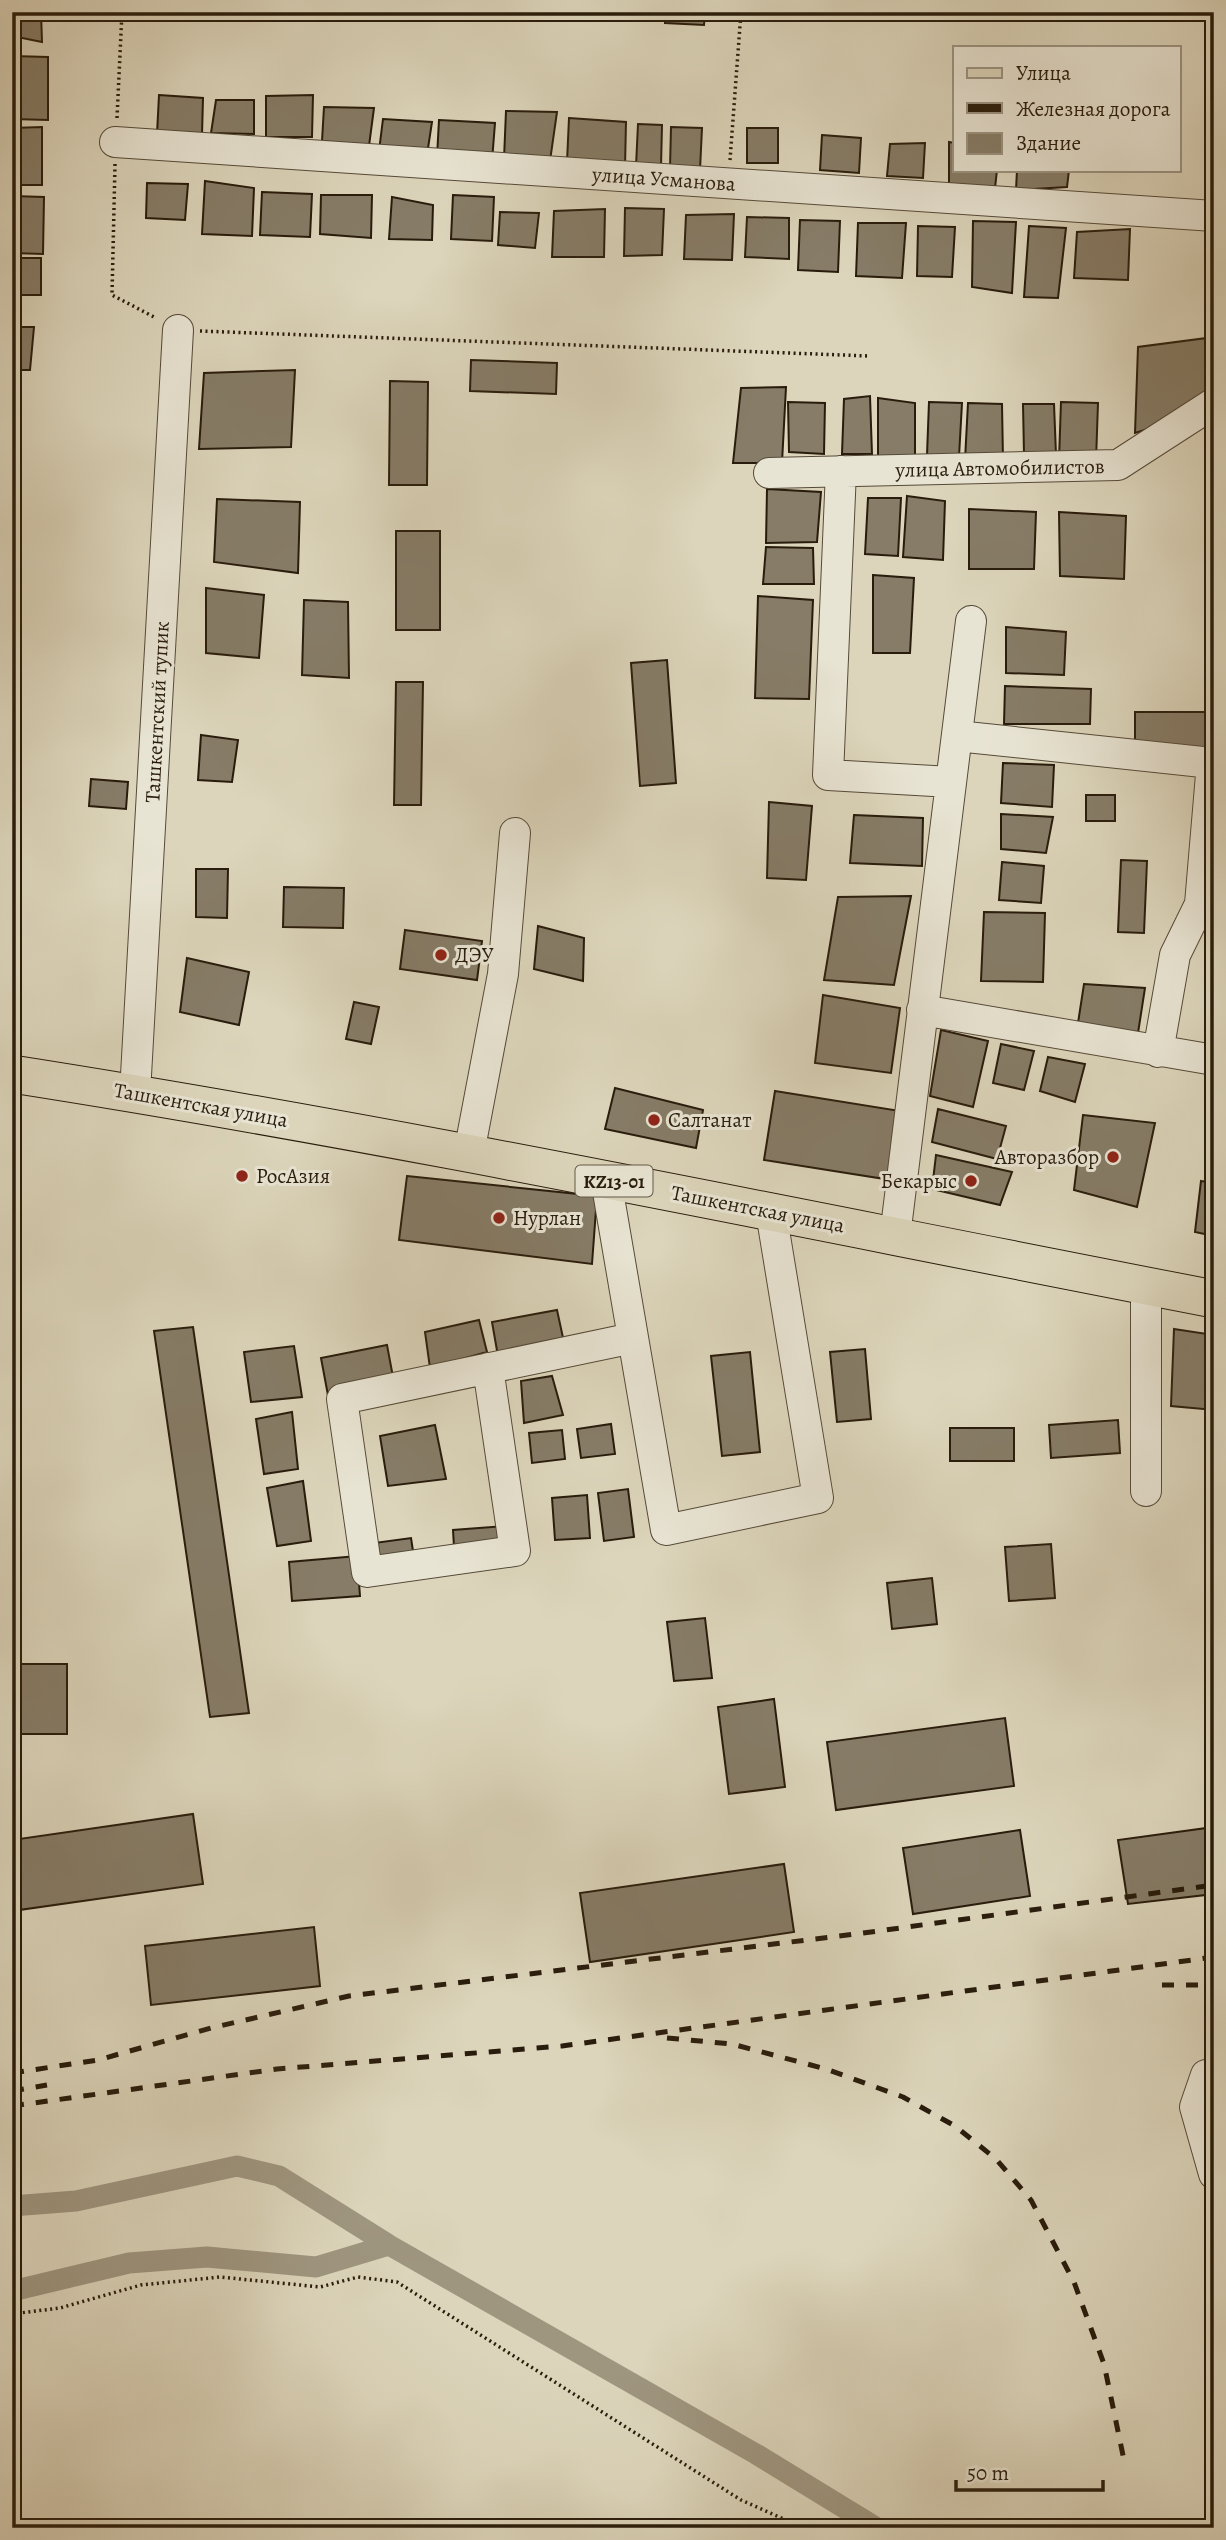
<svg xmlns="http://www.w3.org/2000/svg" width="1226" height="2540" viewBox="0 0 1226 2540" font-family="Alegreya,serif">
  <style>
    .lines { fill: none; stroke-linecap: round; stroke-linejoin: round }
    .canal { stroke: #9f9680; stroke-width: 21 }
    .building { fill: #867c67; stroke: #291c0c; stroke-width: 2 }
    .minor-casing { stroke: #564a38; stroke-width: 32 }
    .major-casing { stroke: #291c0c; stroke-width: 39 }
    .path { stroke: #291c0c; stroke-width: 3.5; stroke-dasharray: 2 3.5; stroke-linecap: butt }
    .minor { stroke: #e8e4d3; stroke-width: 30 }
    .major { stroke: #dcd5bb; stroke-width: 37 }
    .rail { stroke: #291c0c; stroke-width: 5; stroke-dasharray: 12 12; stroke-linecap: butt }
    .poi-dot { fill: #8f2418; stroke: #e8e4d3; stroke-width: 2.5 }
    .labels { text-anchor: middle; stroke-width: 6; stroke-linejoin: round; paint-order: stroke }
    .shield { fill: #e8e4d3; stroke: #625848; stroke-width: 2 }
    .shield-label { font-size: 19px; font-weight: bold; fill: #291c0c }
    .street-label { font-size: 21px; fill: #291c0c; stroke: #e8e4d3 }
    .poi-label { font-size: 21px; fill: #291c0c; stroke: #e8e4d3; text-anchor: start }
  </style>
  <rect width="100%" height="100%" fill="#dcd5bb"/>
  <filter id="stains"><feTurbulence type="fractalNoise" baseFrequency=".00286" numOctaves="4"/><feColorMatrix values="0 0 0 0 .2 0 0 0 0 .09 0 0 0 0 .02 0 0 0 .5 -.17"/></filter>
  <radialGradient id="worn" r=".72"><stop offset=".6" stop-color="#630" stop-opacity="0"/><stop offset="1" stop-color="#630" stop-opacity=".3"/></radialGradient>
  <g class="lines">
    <path class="canal" d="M12 2206 76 2201 237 2166 279 2176 389 2245 756 2454 877 2528
      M12 2291 129 2263 207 2257 316 2267 389 2245"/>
  </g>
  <path class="building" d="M12 12H41L42 42 12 36Z
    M665 12H705L704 25 665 23Z
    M12 56 48 57V120L12 119Z
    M159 95 203 98 202 135 157 134Z
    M313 95 312 137H266V96Z
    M216 100H254V134L211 133Z
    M324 107 374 108 369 146 322 141Z
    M506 111 557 112 550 161 504 159Z
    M569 118 626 122 625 167 567 162Z
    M383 119 432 122 427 155 379 151Z
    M439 120 495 123 492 161 437 157Z
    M638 124 662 125 661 167 636 166Z
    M42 127V185H12V128Z
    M671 127 702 128 700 170 670 168Z
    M747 128H778V163H747Z
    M822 135 861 138 859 173 820 170Z
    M949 142 955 143V170H997L995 188 949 185Z
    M925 143 923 178 887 176 890 144Z
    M1017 170H1069L1067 187 1016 190Z
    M205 181 254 188 252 236 202 234Z
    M147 183 188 184 185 220 146 218Z
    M262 192 312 194 310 237 260 235Z
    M321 195H372L371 238 320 234Z
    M453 195 494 197 492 241 451 239Z
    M12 196 44 197 43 254 12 253Z
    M392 197 433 205 432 240 389 239Z
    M625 208 664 209 662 255 624 256Z
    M605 209 604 257H552L554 211Z
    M500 212 539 213 535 248 498 245Z
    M734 214 732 260 684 259 686 215Z
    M747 217 789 218V259L745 257Z
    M800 220 840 221 838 272 798 270Z
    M973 221 1016 222 1012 293 972 287Z
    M858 223H906L902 278 856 276Z
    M918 226 955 227 952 277 917 276Z
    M1029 226 1066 228 1058 298 1024 297Z
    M1130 229 1128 280 1074 278 1077 232Z
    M12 258H41V295H12Z
    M12 327H34L30 370H12Z
    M1207 338 1209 410 1135 433 1138 347Z
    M471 360 557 363 556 394 470 391Z
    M295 370 291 447 199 449 204 373Z
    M12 377H20L19 401H12Z
    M390 381 428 382 427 485H389Z
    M786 387 782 463H733L741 388Z
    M870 396 872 454H842L844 399Z
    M878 398 915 403V455L878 457Z
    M788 402 825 403 824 454 789 452Z
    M929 402 962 403 959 457 927 455Z
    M1061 402 1098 403 1096 461 1059 460Z
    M968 403 1002 404 1003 460H965Z
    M1023 404H1054L1056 455 1024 454Z
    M12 417H19L15 462H12Z
    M12 484H17L15 526H12Z
    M767 489 821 492 817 542 766 543Z
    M907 496 945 501 943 560 903 557Z
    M868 498H901L898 556 865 554Z
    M217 499 300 502 298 573 214 562Z
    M969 509 1036 512 1034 569H969Z
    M1059 512 1126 516 1124 579 1060 576Z
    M396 531H440V630H396Z
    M766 547 813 548 814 584H763Z
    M12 548H17L14 655H12Z
    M873 575 914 578 910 653H873Z
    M206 588 264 595 259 658 206 653Z
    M758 596 813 600 809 699 755 698Z
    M304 600 348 602 349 678 302 675Z
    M1006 627 1066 632 1064 675 1006 673Z
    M667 660 676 783 640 786 631 663Z
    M396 682H423L421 805H394Z
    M1005 686 1091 689 1090 724H1004Z
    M1135 712H1214V747H1135Z
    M201 735 238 740 232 782 198 780Z
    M1003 763 1054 765 1052 807 1001 803Z
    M91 779 128 782 126 809 89 806Z
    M1086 795H1115V821H1086Z
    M769 802 812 806 806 880 767 878Z
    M1001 814 1053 817 1046 853 1001 849Z
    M854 815 923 818 922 866 850 863Z
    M1121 860 1147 861 1144 933 1118 932Z
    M1002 862 1044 866 1041 903 999 900Z
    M196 869H228L227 918 196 917Z
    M284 887 344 888 343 928 283 927Z
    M911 896 894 985 824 980 838 897Z
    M984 912 1045 913 1043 982 981 981Z
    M538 926 584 938 583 981 534 969Z
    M405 930 482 941 477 980 400 969Z
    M187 958 249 972 239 1025 180 1012Z
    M1084 984 1145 988 1138 1033 1078 1023Z
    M823 995 900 1008 891 1073 815 1063Z
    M354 1002 379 1007 371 1044 346 1039Z
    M941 1030 988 1041 973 1107 930 1096Z
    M1001 1044 1034 1051 1024 1090 993 1083Z
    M1048 1057 1085 1064 1075 1102 1040 1091Z
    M615 1088 703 1110 696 1148 605 1129Z
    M775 1091 900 1111 891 1180 764 1160Z
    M938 1109 1006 1126 997 1159 932 1142Z
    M1083 1115 1155 1123 1137 1207 1074 1190Z
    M936 1155 1012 1172 1000 1205 932 1189Z
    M407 1176 597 1196 592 1264 399 1240Z
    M1201 1181 1214 1183V1236L1195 1232Z
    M557 1310 565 1347 499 1362 492 1322Z
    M479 1320 487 1352 430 1368 425 1332Z
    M193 1327 249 1713 210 1717 154 1331Z
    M1174 1329 1214 1335V1410L1171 1406Z
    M387 1345 396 1393 330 1406 321 1358Z
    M294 1346 302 1397 251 1402 244 1352Z
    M865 1349 871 1419 837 1422 830 1352Z
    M750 1352 760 1452 722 1456 711 1356Z
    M552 1376 563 1415 524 1423 521 1381Z
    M292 1412 298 1469 264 1474 256 1419Z
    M1118 1420 1120 1453 1051 1458 1049 1425Z
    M611 1424 615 1454 581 1458 577 1429Z
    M435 1425 446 1479 388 1486 380 1436Z
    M950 1428H1014V1461H950Z
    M562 1430 565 1459 532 1463 529 1433Z
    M303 1481 311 1541 277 1546 267 1488Z
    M628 1489 634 1537 604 1541 598 1493Z
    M587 1495 590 1538 555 1540 552 1498Z
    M505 1526 508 1560 455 1564 453 1530Z
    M411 1538 417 1577 380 1582 374 1543Z
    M1051 1544 1055 1598 1009 1601 1005 1547Z
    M357 1556 360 1596 292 1601 289 1562Z
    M932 1578 937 1624 892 1629 887 1583Z
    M705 1618 712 1678 674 1681 667 1622Z
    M12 1664H67V1734H12Z
    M774 1699 785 1787 729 1794 718 1707Z
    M1005 1718 1014 1786 836 1810 827 1742Z
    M193 1814 203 1884 12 1911V1840Z
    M1214 1827V1894L1128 1904 1118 1840Z
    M1020 1830 1030 1896 913 1914 903 1848Z
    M784 1864 794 1932 590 1962 580 1893Z
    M314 1927 320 1986 151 2005 145 1946Z"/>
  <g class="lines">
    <g class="minor-casing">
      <path id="minor" d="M115 142 1214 216
        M841 471 828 775 951 782
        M769 473 1118 465 1214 403
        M957 736 1212 763 1200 904 1175 955 1158 1052
        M922 1010 1214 1060
        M135 1093 178 330
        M469 1153 503 974 515 833
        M606 1180 666 1530 818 1498 771 1212
        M895 1236 971 621
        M1146 1286V1491
        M488 1368 515 1551 367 1572 342 1399 633 1338
        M1214 2073 1206 2075 1195 2107 1214 2174"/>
    </g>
    <g class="major-casing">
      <path id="major" d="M12 1074C415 1137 814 1222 1214 1299"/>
    </g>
    <path class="path" d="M673 12 740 16
      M117 118 122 12
      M730 160 741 12
      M115 164 112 295 156 318
      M200 331 869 356
      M12 2314 60 2308 141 2285 220 2277 320 2287 358 2277 397 2282 741 2500 786 2520 796 2528
      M1087 2528 1094 2524 1138 2520 1188 2528"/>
    <use href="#minor" class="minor"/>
    <use href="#major" class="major"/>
    <path class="rail" d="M1162 1985H1214
      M667 2038 732 2044 826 2069 903 2097 955 2126 996 2159 1031 2200 1074 2282 1104 2364 1125 2465
      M12 2073 98 2060 211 2028 349 1996 856 1934 1214 1885
      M12 2091 47 2085
      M12 2106 277 2069 562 2046 1214 1957"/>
  </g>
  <g class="poi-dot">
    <circle cx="441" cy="955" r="7"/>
    <circle cx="654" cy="1120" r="7"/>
    <circle cx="1113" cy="1157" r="7"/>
    <circle cx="242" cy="1176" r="7"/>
    <circle cx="971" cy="1181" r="7"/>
    <circle cx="499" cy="1218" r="7"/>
  </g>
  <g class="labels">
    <rect class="shield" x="575.5" y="1165.5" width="77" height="31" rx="5"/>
    <g class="shield-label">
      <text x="614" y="1188">KZ13-01</text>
    </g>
    <g class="street-label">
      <text transform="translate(664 179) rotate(4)" y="7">улица Усманова</text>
      <text transform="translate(1000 468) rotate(-1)" y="7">улица Автомобилистов</text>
      <text transform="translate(157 712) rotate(-87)" y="7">Ташкентский тупик</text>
      <text transform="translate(201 1105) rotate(10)" y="7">Ташкентская улица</text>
      <text transform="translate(758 1209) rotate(11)" y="7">Ташкентская улица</text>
    </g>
    <g class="poi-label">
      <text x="455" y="962">ДЭУ</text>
      <text x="668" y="1127">Салтанат</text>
      <text x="1099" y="1164" text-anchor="end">Авторазбор</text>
      <text x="256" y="1183">РосАзия</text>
      <text x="957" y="1188" text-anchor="end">Бекарыс</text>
      <text x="513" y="1225">Нурлан</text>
    </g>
  </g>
  <rect width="1226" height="2540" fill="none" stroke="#dcd5bb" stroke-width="42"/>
  <rect x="14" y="14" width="1198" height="2512" fill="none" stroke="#291c0c" stroke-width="3.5"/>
  <rect x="21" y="21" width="1184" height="2498" fill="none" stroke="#291c0c" stroke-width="2"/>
  <rect x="953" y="46" width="228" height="126" fill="#e8e4d3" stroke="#9c9483" stroke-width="2"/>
  <rect x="967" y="68" width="35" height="10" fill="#dcd5bb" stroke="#9c9483" stroke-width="2"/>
  <text x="1016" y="80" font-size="21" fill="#291c0c">Улица</text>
  <rect x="967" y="103" width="35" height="10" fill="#291c0c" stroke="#9c9483" stroke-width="2"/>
  <text x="1016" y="116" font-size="21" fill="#291c0c">Железная дорога</text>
  <rect x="967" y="133" width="35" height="21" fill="#867c67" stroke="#9c9483" stroke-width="2"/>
  <text x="1016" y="150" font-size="21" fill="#291c0c">Здание</text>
  <path d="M956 2480v10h147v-10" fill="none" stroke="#291c0c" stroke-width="3.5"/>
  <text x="967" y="2480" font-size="21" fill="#291c0c" stroke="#e8e4d3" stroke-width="5" paint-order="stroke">50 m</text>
  <rect width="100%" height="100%" filter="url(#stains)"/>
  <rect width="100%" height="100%" fill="url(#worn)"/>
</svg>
